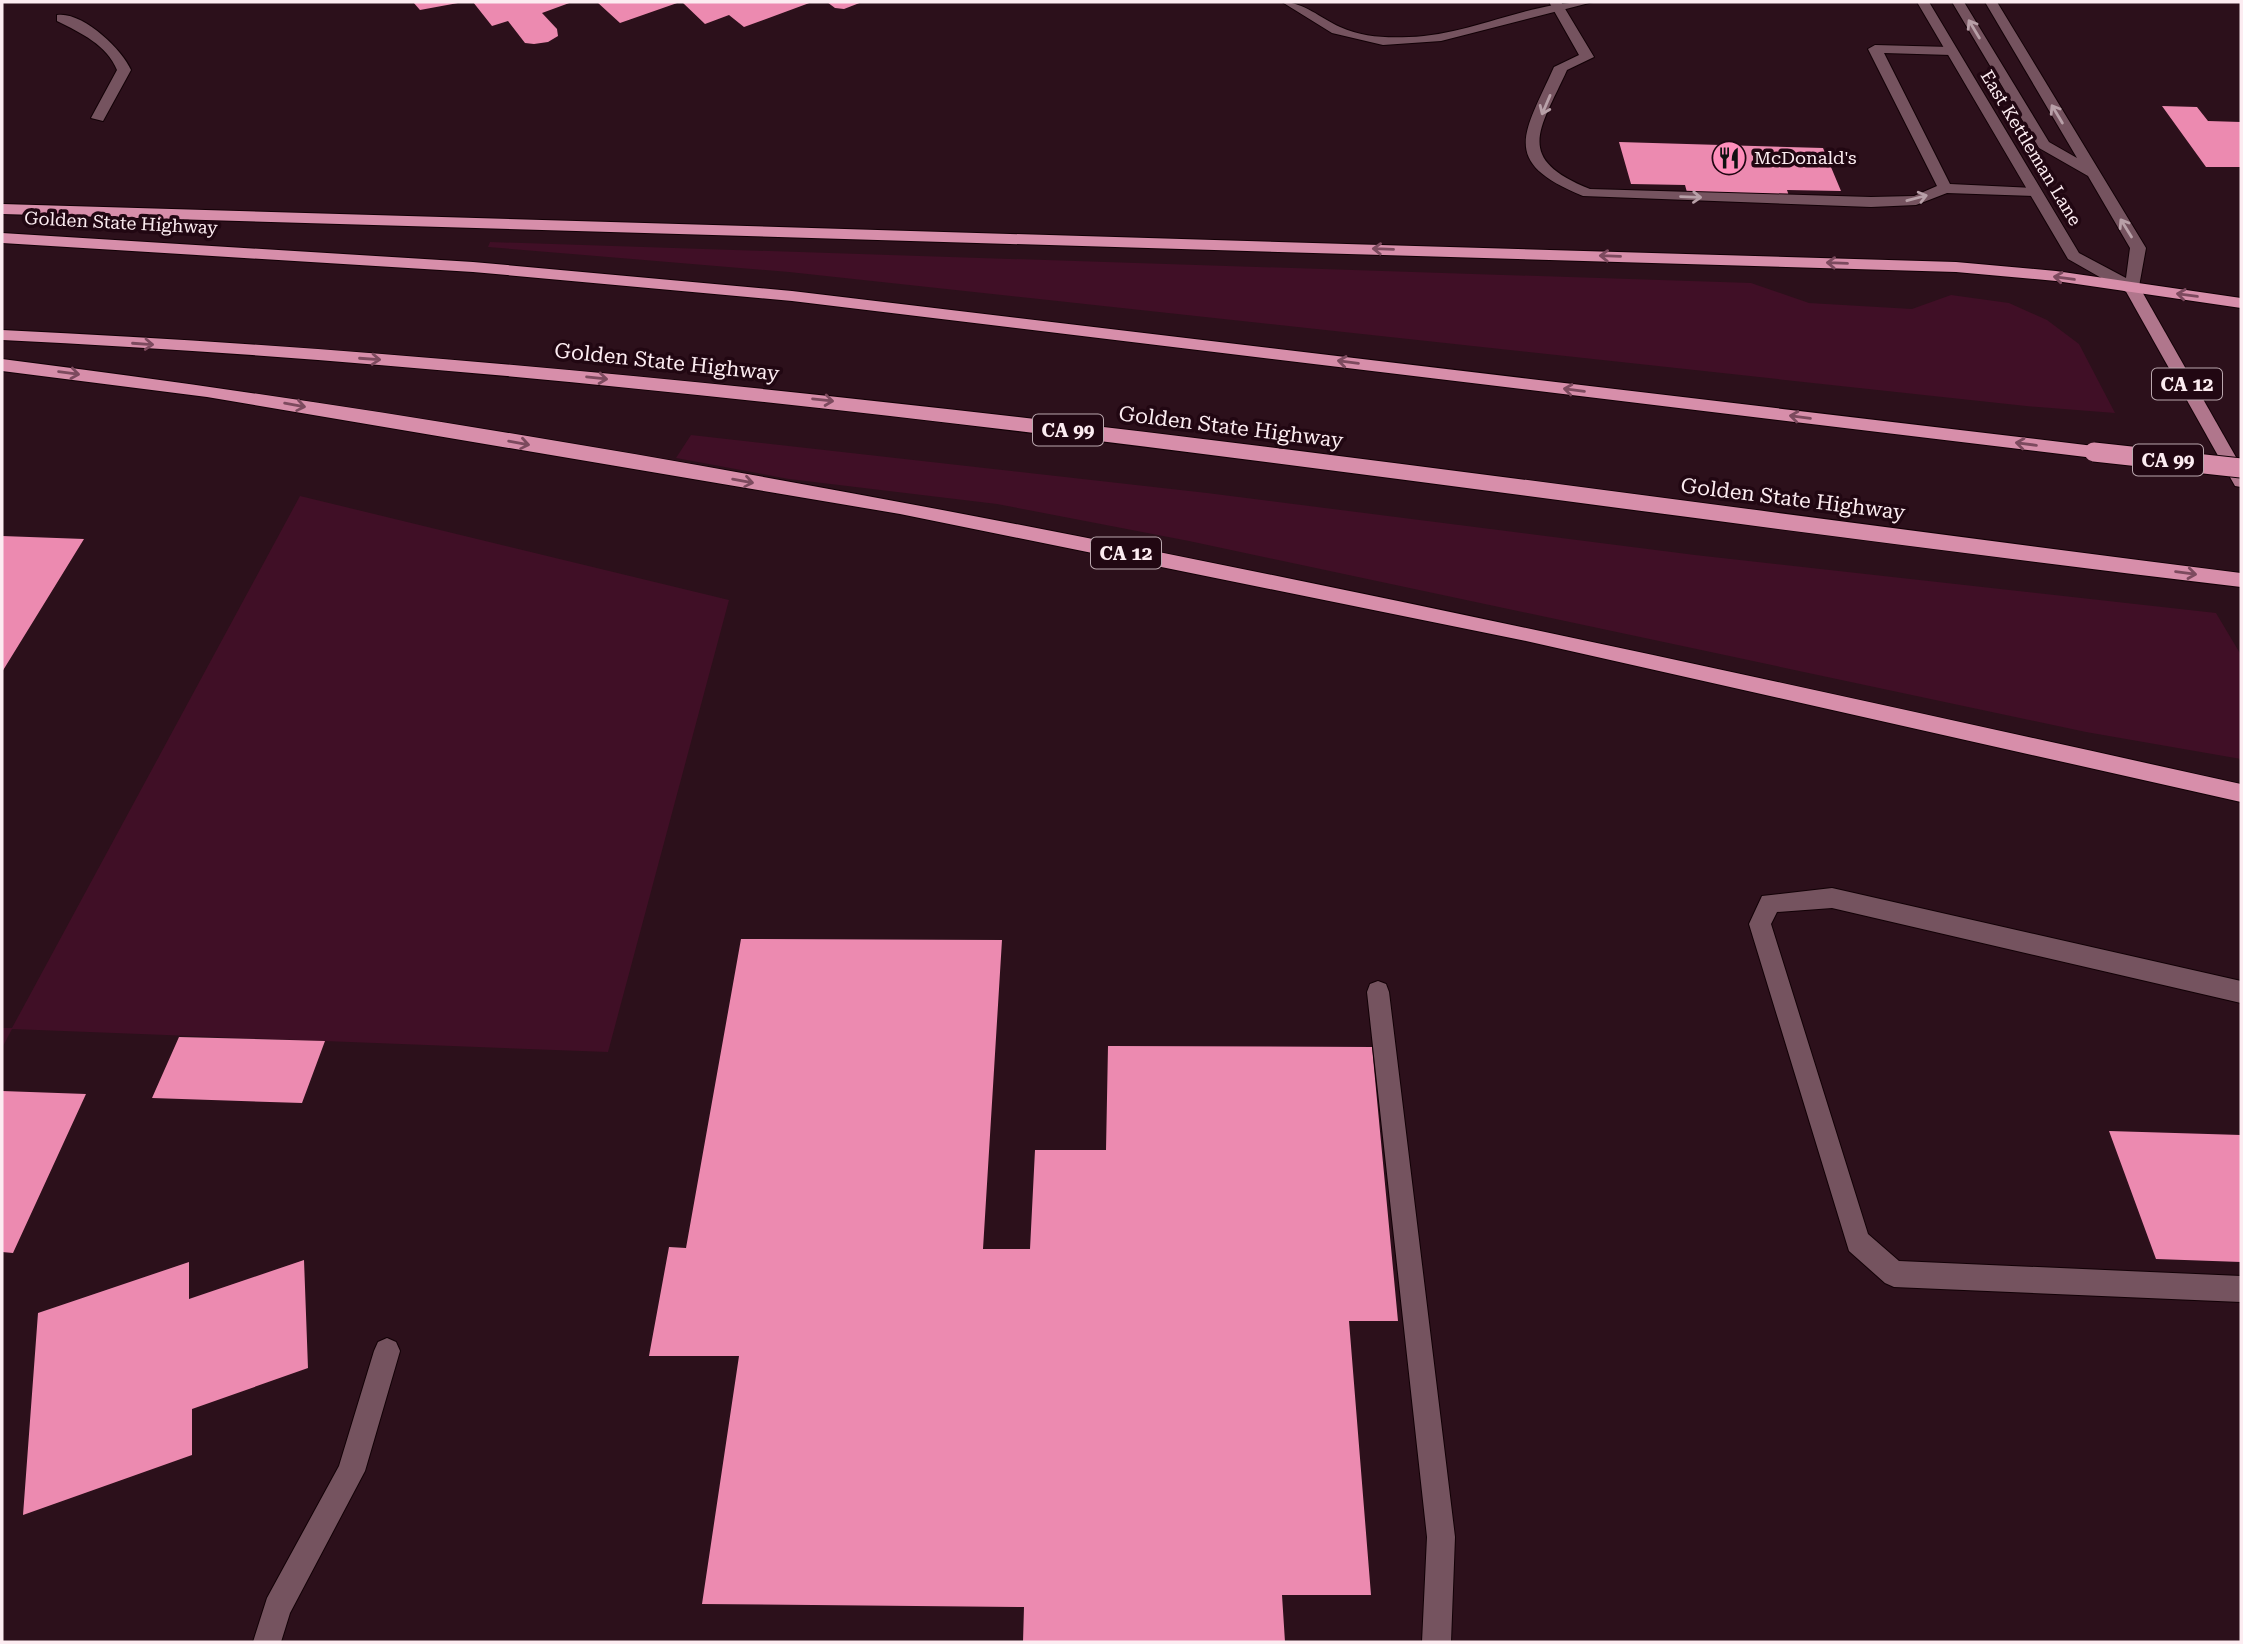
<svg xmlns="http://www.w3.org/2000/svg" width="2243" height="1644" viewBox="0 0 2243 1644" font-family="'Roboto Serif',serif">
  <style>
    .green { fill: #400f26 }
    .building { fill: #ec8ab0 }
    .lines { fill: none; stroke-linecap: round; stroke-linejoin: round }
    .lane-casing { stroke: #120006; stroke-width: 2 }
    .street-casing { stroke: #120006; stroke-width: 2 }
    .secondary-casing { stroke: #120006; stroke-width: 2 }
    .primary-casing { stroke: #120006; stroke-width: 2 }
    .highway-casing { stroke: #120006; stroke-width: 2 }
    .lane { fill: #75535f; fill-rule: evenodd }
    .street { fill: #75535f; fill-rule: evenodd }
    .secondary { fill: #75535f; fill-rule: evenodd }
    .primary { fill: #b0768c; fill-rule: evenodd }
    .highway { fill: #d78eaa; fill-rule: evenodd }
    .highway-bridge-casing { stroke: #120006; stroke-width: 21; stroke-linecap: butt }
    .highway-bridge { stroke: #d78eaa; stroke-width: 19 }
    .oneway { stroke: #b8a0a8 }
    .oneway2 { stroke: #7c4a5e }
    .labels { text-anchor: middle; stroke-width: 7; stroke-linejoin: round; paint-order: stroke }
    .far-street-label { font-size: 18px; fill: #fcecf1; stroke: #210712 }
    .far-poi-label { font-size: 18px; fill: #fcecf1; stroke: #210712; text-anchor: start }
    .shield { fill: #210712; stroke: #baa7ae; stroke-width: 2 }
    .shield-label { font-size: 19px; font-weight: bold; fill: #fcecf1 }
    .street-label { font-size: 21px; fill: #fcecf1; stroke: #210712 }
  </style>
  <rect width="100%" height="100%" fill="#2c101b"/>
  <path class="green" d="M490 242 1751 283 1809 303 1912 309 1951 295 2009 303 2047 320 2079 344 2115 413 2026 406 789 272 488 247Z
    M691 435 1207 493 1695 555 2216 613 2241 655V759L2086 732 1189 541 997 504 789 479 676 458Z
    M300 496 729 600 608 1052 12 1029 2 1048V1028H12Z"/>
  <path class="building" d="M413 2H458V3L420 10Z
    M473 2H572L542 13 557 29 558 36 548 42 534 44 525 43 508 21 492 26Z
    M597 2H680L620 23Z
    M682 2H812L744 27 729 15 705 24Z
    M827 2H862L844 9 835 8Z
    M2162 106 2197 107 2208 121 2241 122V167H2206Z
    M1619 142 1823 148 1841 191 1787 190 1790 199 1688 196 1685 185 1631 184Z
    M2 536 84 539 2 672Z
    M741 939 1002 940 983 1249H1030L1035 1150H1106L1108 1046 1372 1047 1398 1321H1349L1371 1595H1282L1285 1642H1023L1024 1607 702 1604 739 1356H649L669 1247 686 1248Z
    M179 1037 325 1041 302 1103 152 1098Z
    M2 1091 86 1094 13 1253 2 1252Z
    M2109 1131 2241 1135V1262L2156 1259Z
    M304 1260 308 1368 192 1409V1455L23 1515 38 1313 189 1262V1299Z"/>
  <g class="lines">
    <g class="lane-casing">
      <path id="lane" d="M1549 2H1561L1594 57 1567 70C1540 130 1513 158 1590 189L1871 197 1914 196 1937 186 1868 49 1875 45 1951 47 1958 51 1951 55 1884 53 1950 184 2034 188 2041 192 2034 196 1947 193 1916 205 1871 207 1583 196C1499 162 1524 134 1554 67L1579 55Z
        M57 15C82 11 122 49 131 70L103 121 91 118 117 70C107 45 81 33 57 21Z
        M1832 888 2241 981V1003L1832 908 1777 912 1771 924 1868 1234 1899 1261 2241 1276V1302L1894 1287 1885 1283 1849 1251 1749 924 1762 896Z
        M1378 981 1386 984 1389 992 1455 1537 1451 1642H1422L1427 1537 1367 992 1370 984Z
        M387 1338 396 1342 400 1351 365 1471 290 1613 281 1642H253L267 1598 339 1466 374 1351 378 1342Z"/>
    </g>
    <g class="street-casing">
      <path id="street" d="M1282 2C1304 2 1320 18 1340 27 1362 37 1385 38 1409 37 1472 35 1531 0 1593 2L1441 41 1383 45 1332 33Z"/>
    </g>
    <g class="secondary-casing">
      <path id="secondary" d="M1917 2H1929L2079 253 2126 278 2130 248 2088 176 2039 148 1952 2H1964L2049 142 2077 158 1985 2H1997L2146 248 2138 292H2126L2068 259Z"/>
    </g>
    <g class="primary-casing">
      <path id="primary" d="M2132 283 2140 288 2241 466V487L2235 486 2124 288Z"/>
    </g>
    <g class="highway-casing">
      <path id="highway" d="M2 204 1956 262 2056 271 2241 298V308L2056 281 1956 272 2 214Z
        M2 233 473 262 792 291 2094 446 2103 452 2094 458 792 301 473 272 2 243Z
        M2 330C752 365 1496 479 2241 573V587C1495 499 753 376 2 340Z
        M2 359C756 454 1499 620 2241 784V802L1526 641 900 514 207 397 2 371Z"/>
    </g>
    <use href="#lane" class="lane"/>
    <use href="#street" class="street"/>
    <use href="#secondary" class="secondary"/>
    <use href="#primary" class="primary"/>
    <use href="#highway" class="highway"/>
    <g class="highway-bridge-casing">
      <path id="highway-bridge" d="M2094 452 2241 468"/>
    </g>
    <use href="#highway-bridge" class="highway-bridge"/>
  </g>
  <defs><path id="oneway-shaft" d="M-6 0H5M1.5-3L5.5 0L1.5 3" fill="none" stroke-width="1.6" stroke-linecap="round" stroke-linejoin="round" transform="scale(1.75)"/></defs>
  <g class="oneway">
    <use href="#oneway-shaft" transform="translate(1974 29) rotate(-121)"/>
    <use href="#oneway-shaft" transform="translate(1546 105) rotate(113)"/>
    <use href="#oneway-shaft" transform="translate(2057 114) rotate(-121)"/>
    <use href="#oneway-shaft" transform="translate(1691 197) rotate(2)"/>
    <use href="#oneway-shaft" transform="translate(1917 198) rotate(-15)"/>
    <use href="#oneway-shaft" transform="translate(2126 228) rotate(-122)"/>
  </g>
  <g class="oneway2">
    <use href="#oneway-shaft" transform="translate(1383 249) rotate(-178)"/>
    <use href="#oneway-shaft" transform="translate(1610 256) rotate(-178)"/>
    <use href="#oneway-shaft" transform="translate(1837 263) rotate(-178)"/>
    <use href="#oneway-shaft" transform="translate(2064 278) rotate(-172)"/>
    <use href="#oneway-shaft" transform="translate(2187 295) rotate(-172)"/>
    <use href="#oneway-shaft" transform="translate(143 344) rotate(4)"/>
    <use href="#oneway-shaft" transform="translate(370 359) rotate(4)"/>
    <use href="#oneway-shaft" transform="translate(1348 362) rotate(-173)"/>
    <use href="#oneway-shaft" transform="translate(69 373) rotate(7)"/>
    <use href="#oneway-shaft" transform="translate(597 378) rotate(6)"/>
    <use href="#oneway-shaft" transform="translate(1574 390) rotate(-173)"/>
    <use href="#oneway-shaft" transform="translate(823 400) rotate(6)"/>
    <use href="#oneway-shaft" transform="translate(295 405) rotate(10)"/>
    <use href="#oneway-shaft" transform="translate(1800 417) rotate(-173)"/>
    <use href="#oneway-shaft" transform="translate(519 443) rotate(10)"/>
    <use href="#oneway-shaft" transform="translate(2026 444) rotate(-173)"/>
    <use href="#oneway-shaft" transform="translate(743 481) rotate(10)"/>
    <use href="#oneway-shaft" transform="translate(2186 573) rotate(7)"/>
  </g>
  <defs>
    <g id="restaurant-disc" transform="scale(1.75)"><circle r="9.5" fill="#ff8ebb" stroke="#210712"/><path d="M-5-6h1v4h1v-4h1v4h1v-4h1v5L-1.5 .5V6h-2V.5L-5-1ZM5-6V6H3V1.5H1.5Q1.5-4 5-6Z" fill="#111"/></g>
  </defs>
  <g fill-rule="evenodd">
    <use href="#restaurant-disc" x="1729" y="158"/>
  </g>
  <g class="labels">
    <g class="far-street-label">
      <text transform="translate(2031 148) rotate(59)" y="6">East Kettleman Lane</text>
      <text transform="translate(121 223) rotate(3)" y="6">Golden State Highway</text>
    </g>
    <g class="far-poi-label">
      <text x="1754" y="164">McDonald's</text>
    </g>
    <g class="shield">
      <rect x="2152" y="368.5" width="70" height="31" rx="5"/>
      <rect x="1033" y="414.5" width="70" height="31" rx="5"/>
      <rect x="2133" y="444.5" width="70" height="31" rx="5"/>
      <rect x="1091" y="537.5" width="70" height="31" rx="5"/>
    </g>
    <g class="shield-label">
      <text x="2187" y="391">CA 12</text>
      <text x="1068" y="437">CA 99</text>
      <text x="2168" y="467">CA 99</text>
      <text x="1126" y="560">CA 12</text>
    </g>
    <g class="street-label">
      <text transform="translate(667 362) rotate(6)" y="7">Golden State Highway</text>
      <text transform="translate(1231 427) rotate(7)" y="7">Golden State Highway</text>
      <text transform="translate(1793 499) rotate(7)" y="7">Golden State Highway</text>
    </g>
  </g>
  <rect width="2243" height="1644" fill="none" stroke="#fcecf1" stroke-width="7"/>
</svg>
